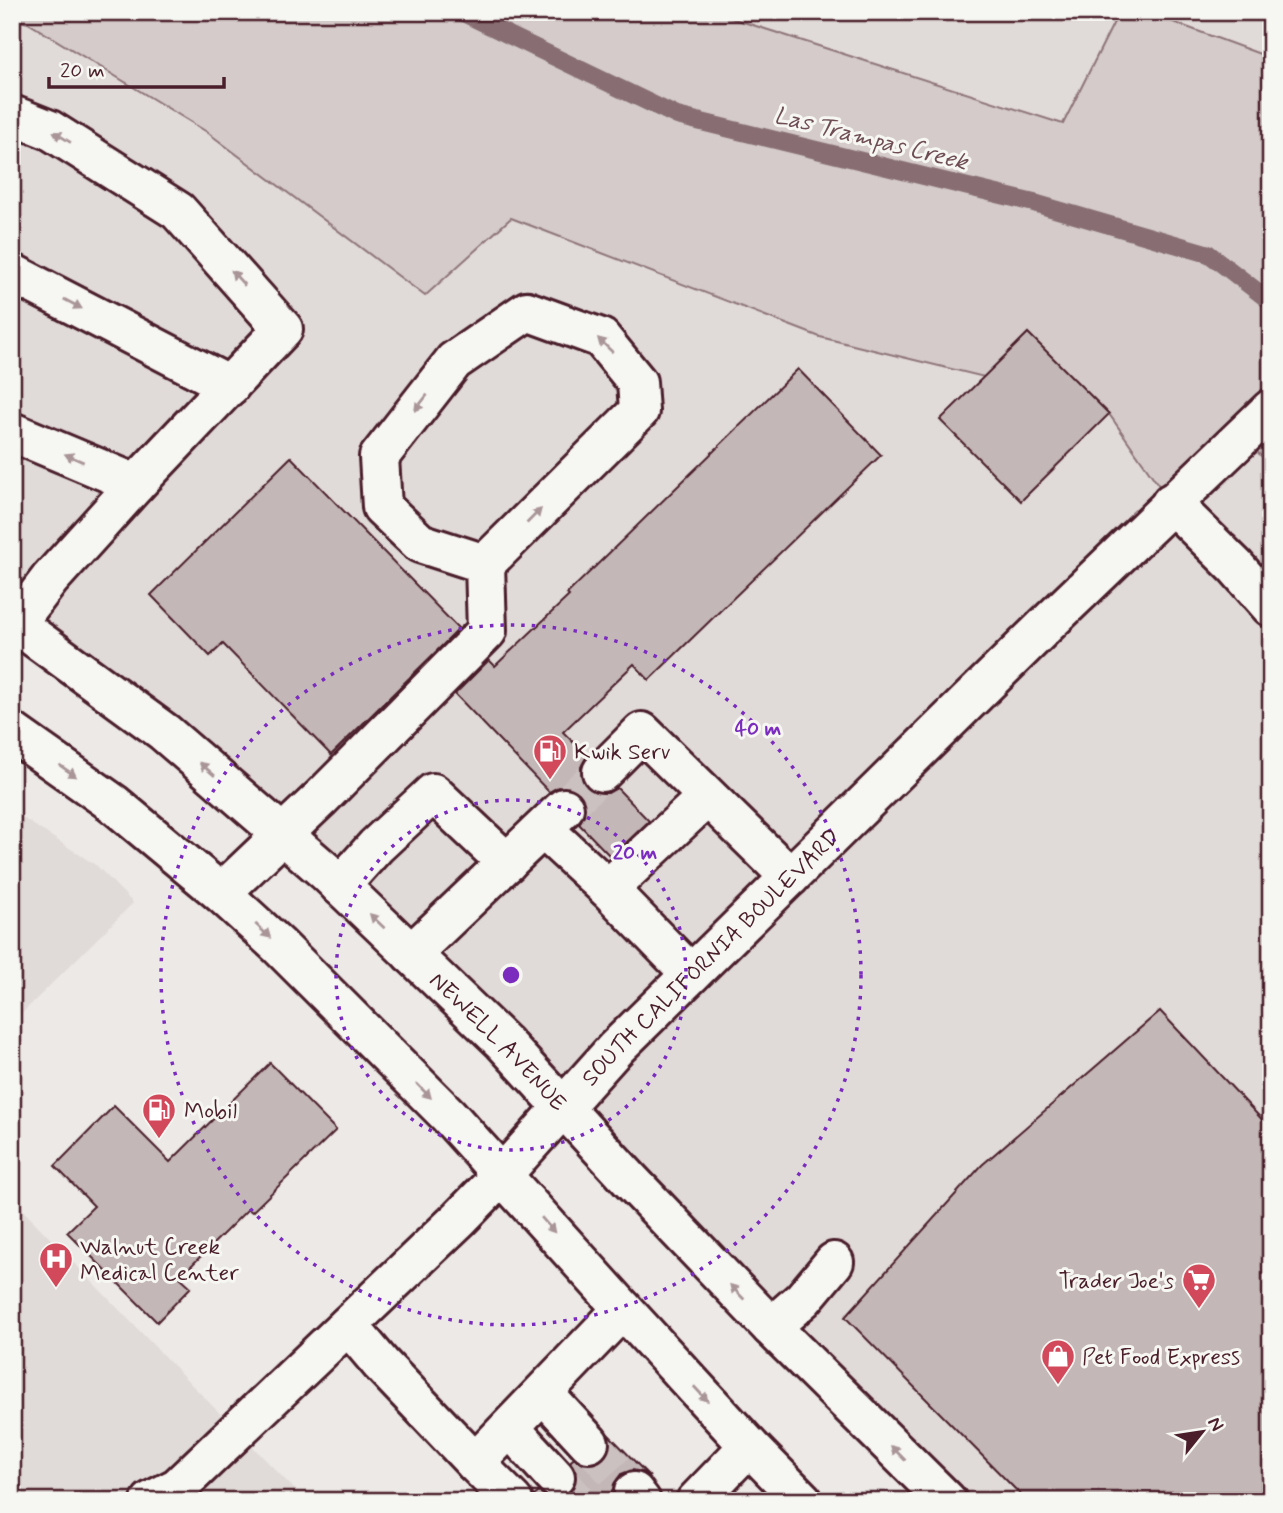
<svg xmlns="http://www.w3.org/2000/svg" width="1283" height="1513" viewBox="0 0 1283 1513" font-family="Mynerve,sans-serif">
  <style>
    .built { fill: #e0dad8 }
    .green { fill: #d4cbca; stroke: #8f757a; stroke-width: 2 }
    .lines { fill: none; stroke-linecap: round; stroke-linejoin: round }
    .stream { stroke: #886e73; stroke-width: 18 }
    .building { fill: #c4b7b7; stroke: #4a1f2b; stroke-width: 2 }
    .minor-tunnel { stroke: #ccc1c1; stroke-width: 38; stroke-dasharray: 38 19; stroke-linecap: butt }
    .minor-casing { stroke: #4a1f2b; stroke-width: 44 }
    .minor { stroke: #f6f6f2; stroke-width: 38 }
    .oneway { fill: #a99598 }
    .ring { fill: none; stroke: #7b2cbf; stroke-width: 3.5; stroke-dasharray: 3.5 7 }
    .labels { text-anchor: middle; stroke-width: 6; stroke-linejoin: round; paint-order: stroke }
    .poi-label { font-size: 23px; fill: #4a1f2b; stroke: #f6f6f2; text-anchor: start }
    .street-label { font-size: 23px; fill: #4a1f2b; stroke: #f6f6f2 }
    .water-label { font-size: 24px; font-style: italic; fill: #6e4d55; stroke: #f6f6f2 }
    .centre { fill: #7b2cbf; stroke: #f6f6f2; stroke-width: 3.5 }
    .ring-label { font-size: 21px; text-anchor: middle; font-weight: bold; fill: #7b2cbf; stroke: #f6f6f2; stroke-width: 6; stroke-linejoin: round; paint-order: stroke }
  </style>
  <rect width="100%" height="100%" fill="#ece9e6"/>
  <filter id="ink" filterUnits="userSpaceOnUse"><feTurbulence type="fractalNoise" baseFrequency=".0143" numOctaves="2"/><feDisplacementMap in="SourceGraphic" scale="14" xChannelSelector="R" yChannelSelector="G"/><feConvolveMatrix kernelMatrix="1 2 1 2 8 2 1 2 1" color-interpolation-filters="sRGB"/></filter>
  <g filter="url(#ink)">
    <path class="built" d="M712 12H1119L1063 124Z
      M1146 12H1271V58Z
      M12 19 28 23 207 132 425 296 511 218 820 337 984 377 1028 333 1109 414 1171 503 1243 437 1271 466V1501H947L564 1107 12 621Z
      M12 811 97 866 133 903 12 1023Z
      M12 1199 187 1380 306 1501H12Z"/>
    <path class="green" d="M12 12H712L1063 124 1119 12H1146L1271 58V466L1243 437 1171 503 1109 414 1028 333 984 377 820 337 511 218 425 296 207 132 28 23 12 19Z"/>
    <g class="lines">
      <path class="stream" d="M461 12 677 116 1034 203 1209 254 1271 302"/>
    </g>
    <path class="building" d="M1028 333 1109 414 1021 501 940 420Z
      M798 369 881 455 649 680 634 664 563 732 587 756 581 767V777L586 787 597 793H608L617 788 649 821 611 857 579 824 585 813V802L580 793 569 787H558L549 792 455 694 489 660 495 666 569 596 567 594Z
      M291 457 459 629 331 755 223 644 210 656 151 595Z
      M1160 1011 1271 1129V1501H1027L845 1317 982 1165Z
      M270 1063 336 1130 252 1212 248 1209 180 1277 191 1287 157 1322 67 1232 94 1206 55 1166 114 1106 170 1162Z
      M608 1434 650 1477 642 1472 632 1470 621 1474 614 1484 612 1494 615 1501H534V1496L539 1492 549 1498H559L569 1494 576 1484V1473L570 1462 574 1458 583 1464H593L603 1460 610 1449Z"/>
    <g class="lines">
      <path class="minor-tunnel" d="M564 808 602 772
        M589 1443 634 1492
        M555 1477 577 1501"/>
      <g class="minor-casing">
        <g id="minor">
          <path d="M12 115 50 130 178 211 283 329 136 484 50 579 12 629"/>
          <path d="M12 273 230 386"/>
          <path d="M12 432 136 484"/>
          <path d="M1171 503 1236 567 1271 607"/>
          <path id="s1" d="M12 621 164 732 325 871 503 1042 631 1181 771 1327 947 1501"/>
          <path d="M12 732 114 804 221 893 279 946 448 1115 623 1309 749 1446 803 1501"/>
          <path d="M602 772 642 732 790 877"/>
          <path d="M543 829 608 889"/>
          <path d="M340 886 376 846 433 793 507 863"/>
          <path d="M221 893 321 798 487 631 485 564 639 411 637 382 601 338 527 311 454 361 379 457 382 507 420 543 485 564"/>
          <path d="M411 954 564 808"/>
          <path d="M691 974 608 889 707 797"/>
          <path d="M348 1325 381 1364 475 1463 623 1309"/>
          <path d="M771 1327 803 1299 834 1262"/>
          <path d="M543 1393 589 1443"/>
          <path d="M510 1428 555 1477"/>
          <path d="M475 1463 513 1501"/>
          <path d="M634 1492 641 1501"/>
          <path id="s2" d="M151 1501 178 1487 459 1219 503 1174 616 1048 1044 627 1271 409"/>
          <path d="M696 1501 749 1446"/>
        </g>
      </g>
      <use href="#minor" class="minor"/>
    </g>
    <defs><path id="oneway-solid" d="M-6-.8H1V-3.2L6.5 0L1 3.2V.8H-6Z" transform="scale(1.75)"/></defs>
    <g class="oneway">
      <use href="#oneway-solid" transform="translate(62 137) rotate(-148)"/>
      <use href="#oneway-solid" transform="translate(238 278) rotate(-132)"/>
      <use href="#oneway-solid" transform="translate(73 304) rotate(28)"/>
      <use href="#oneway-solid" transform="translate(605 345) rotate(-136)"/>
      <use href="#oneway-solid" transform="translate(421 403) rotate(128)"/>
      <use href="#oneway-solid" transform="translate(74 458) rotate(-157)"/>
      <use href="#oneway-solid" transform="translate(534 516) rotate(-45)"/>
      <use href="#oneway-solid" transform="translate(207 769) rotate(-139)"/>
      <use href="#oneway-solid" transform="translate(68 771) rotate(35)"/>
      <use href="#oneway-solid" transform="translate(377 921) rotate(-136)"/>
      <use href="#oneway-solid" transform="translate(263 931) rotate(43)"/>
      <use href="#oneway-solid" transform="translate(424 1091) rotate(45)"/>
      <use href="#oneway-solid" transform="translate(548 1225) rotate(49)"/>
      <use href="#oneway-solid" transform="translate(737 1292) rotate(-134)"/>
      <use href="#oneway-solid" transform="translate(701 1394) rotate(47)"/>
      <use href="#oneway-solid" transform="translate(898 1453) rotate(-135)"/>
    </g>
  </g>
  <g class="ring">
    <circle cx="511" cy="975" r="175"/>
    <circle cx="511" cy="975" r="350"/>
  </g>
  <defs>
    <g id="fuel-pin" transform="scale(1.75)"><path d="M0 17L-7.5 6A9.5 9.5 0 1 1 7.5 6Z" fill="#d1495b" stroke="#f6f6f2"/><path d="M-5.5-6h7V0h2V4h1.3V-2.5L3-4.5l.8-.8L6-3V5H2.5V1h-1V6h-7ZM-4.2-4.7v3.2H.2V-4.7Z" fill="#fff"/></g>
    <g id="hospital-pin" transform="scale(1.75)"><path d="M0 17L-7.5 6A9.5 9.5 0 1 1 7.5 6Z" fill="#d1495b" stroke="#f6f6f2"/><path d="M-5-5h3v3.5h4V-5h3V5h-3V1.5h-4V5h-3Z" fill="#fff"/></g>
    <g id="supermarket-pin" transform="scale(1.75)"><path d="M0 17L-7.5 6A9.5 9.5 0 1 1 7.5 6Z" fill="#d1495b" stroke="#f6f6f2"/><path d="M-6-5.5h2.5l.6 2H6L4.5 2H-2.5L-4.4-4H-6ZM-1.5 3.2a1.3 1.3 0 1 0 .1 0ZM3 3.2a1.3 1.3 0 1 0 .1 0Z" fill="#fff"/></g>
    <g id="shop-pin" transform="scale(1.75)"><path d="M0 17L-7.5 6A9.5 9.5 0 1 1 7.5 6Z" fill="#d1495b" stroke="#f6f6f2"/><path d="M-5-2.5h2.3a2.7 3.5 0 0 1 5.4 0H5L5.5 6h-11ZM-1.5-2.5h3a1.5 2.3 0 0 0-3 0Z" fill="#fff"/></g>
  </defs>
  <g fill-rule="evenodd">
    <use href="#fuel-pin" x="550" y="751"/>
    <use href="#fuel-pin" x="159" y="1110"/>
    <use href="#hospital-pin" x="56" y="1259"/>
    <use href="#supermarket-pin" x="1199" y="1280"/>
    <use href="#shop-pin" x="1058" y="1356"/>
  </g>
  <g class="labels">
    <g class="poi-label">
      <text x="574" y="759">Kwik Serv</text>
      <text x="184" y="1118">Mobil</text>
      <text x="80" y="1254">Walnut Creek<tspan x="80" dy="26">Medical Center</tspan></text>
      <text x="1174" y="1288" text-anchor="end">Trader Joe's</text>
      <text x="1082" y="1364">Pet Food Express</text>
    </g>
    <g class="street-label">
      <text dy="8" stroke="none"><textPath href="#s2" startOffset="782">SOUTH CALIFORNIA BOULEVARD</textPath></text>
      <text dy="8" stroke="none"><textPath href="#s1" startOffset="644">NEWELL AVENUE</textPath></text>
    </g>
    <g class="water-label">
      <text transform="translate(871 138) rotate(14)" y="8">Las Trampas Creek</text>
    </g>
  </g>
  <circle cx="511" cy="975" r="10" class="centre"/>
  <g class="ring-label">
    <text x="758" y="735">40 m</text>
    <text x="635" y="859">20 m</text>
  </g>
  <rect width="1283" height="1513" fill="none" stroke="#f6f6f2" stroke-width="42"/>
  <rect x="21" y="21" width="1241" height="1471" fill="none" stroke="#4a1f2b" stroke-width="2.5" filter="url(#ink)"/>
  <g transform="translate(1202 1432) rotate(60)" stroke="#f6f6f2" stroke-width="5" paint-order="stroke">
  <path d="M0-5L12 26L0 18L-12 26Z" fill="#4a1f2b"/>
  <text y="-10" font-size="19" font-weight="bold" text-anchor="middle" fill="#4a1f2b">N</text>
  </g>
  <path d="M49 77v10h175v-10" fill="none" stroke="#4a1f2b" stroke-width="3.5"/>
  <text x="60" y="77" font-size="21" fill="#4a1f2b" stroke="#f6f6f2" stroke-width="5" paint-order="stroke">20 m</text>
</svg>
